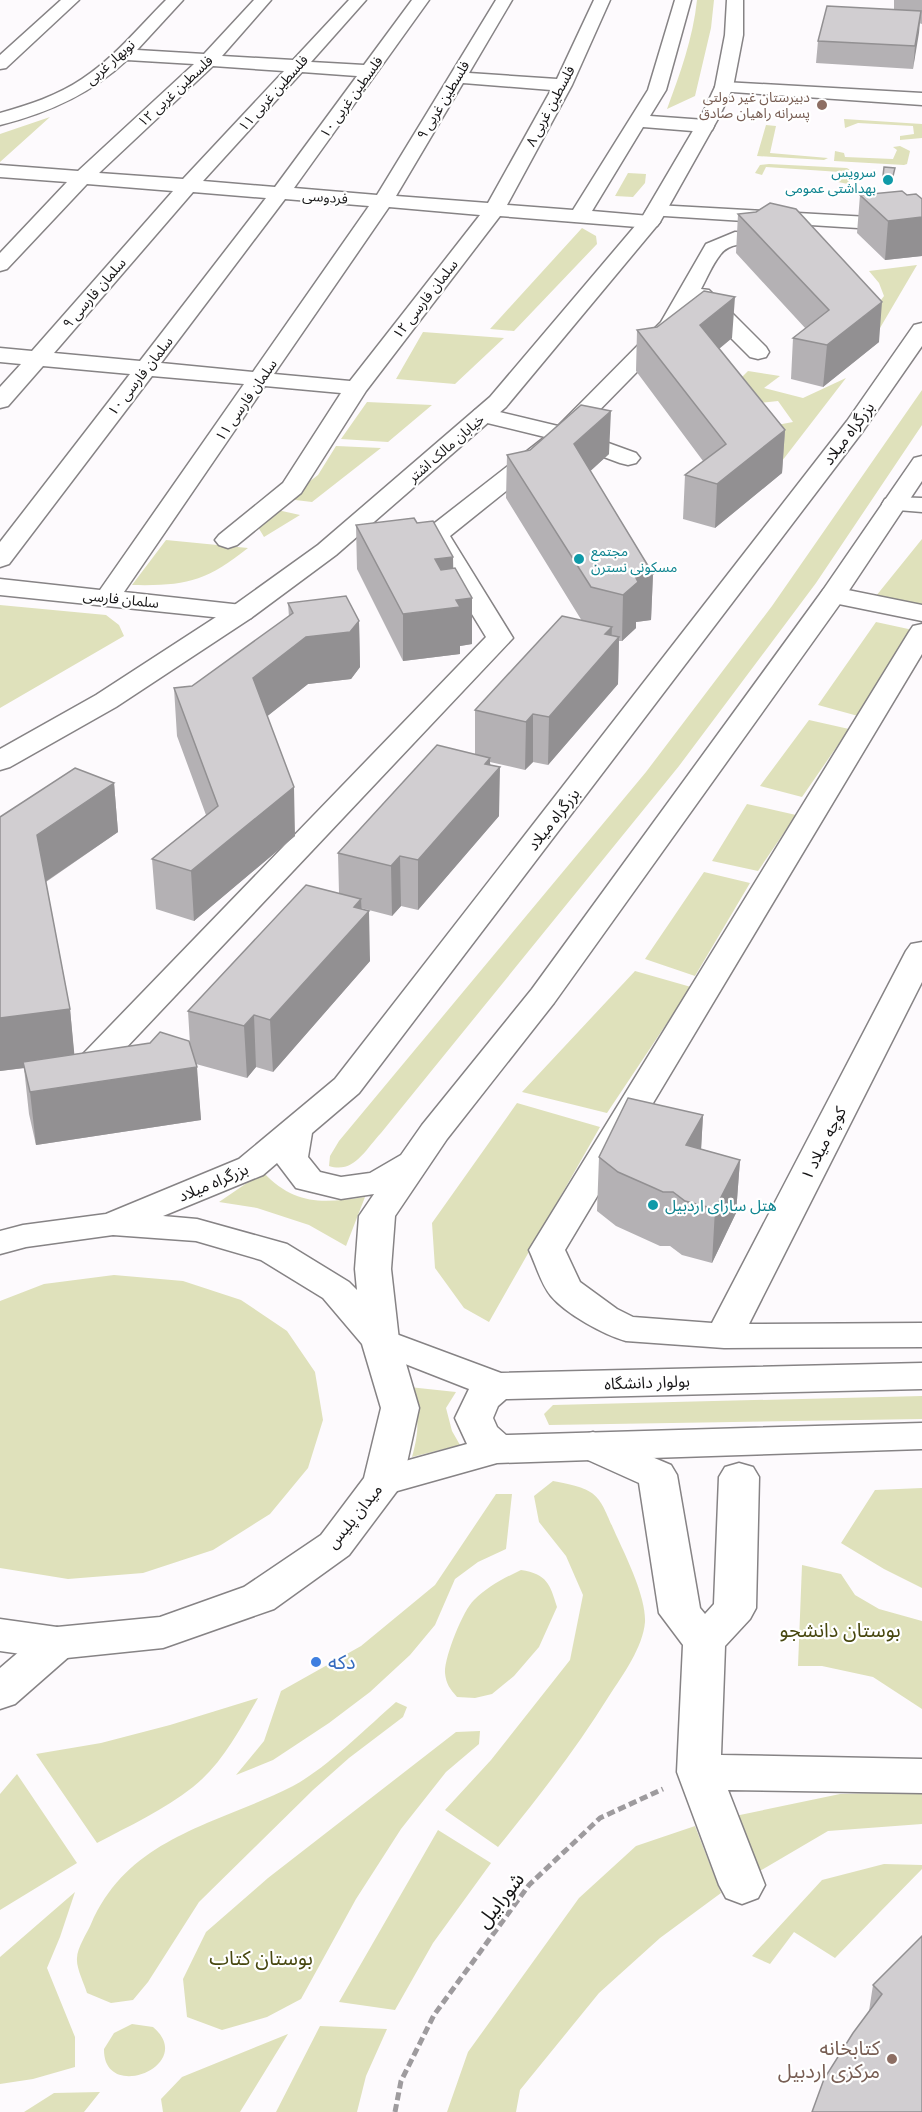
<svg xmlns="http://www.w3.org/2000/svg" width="922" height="2112" viewBox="0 0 922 2112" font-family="Overpass,'Noto Sans Arabic',sans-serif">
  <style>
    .green { fill: #dfe1bb }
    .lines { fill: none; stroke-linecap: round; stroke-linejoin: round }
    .minor-casing { stroke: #868385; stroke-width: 3 }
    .major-casing { stroke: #868385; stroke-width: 3 }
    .highway-casing { stroke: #868385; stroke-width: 3 }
    .path { stroke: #9e9b9e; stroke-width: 5; stroke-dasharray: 8 4; stroke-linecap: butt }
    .minor { fill: #fff; fill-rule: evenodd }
    .major { fill: #fff; fill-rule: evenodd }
    .highway { fill: #fff; fill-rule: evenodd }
    .wall { fill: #b4b1b4 }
    .shaded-wall { fill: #929092 }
    .building { fill: #d1ced1; stroke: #929092; stroke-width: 1.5 }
    .education-dot { fill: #8d6e63; stroke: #fff; stroke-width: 2 }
    .culture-dot { fill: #0f9aa8; stroke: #fff; stroke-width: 2 }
    .shop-dot { fill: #3f7fe0; stroke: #fff; stroke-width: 2 }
    .labels { text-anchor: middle; stroke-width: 4.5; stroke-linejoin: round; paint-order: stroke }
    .far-street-label { font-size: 14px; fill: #161516; stroke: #fff }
    .far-education-label { font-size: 14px; fill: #785e54; stroke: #fff; text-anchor: end }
    .far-culture-label { font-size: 14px; fill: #0d838f; stroke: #fff; text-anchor: end }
    .street-label { font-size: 16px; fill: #161516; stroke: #fff }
    .culture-label { font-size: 16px; fill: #0d838f; stroke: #fff; text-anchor: start }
    .near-park-label { font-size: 20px; fill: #47470f; stroke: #fff }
    .near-shop-label { font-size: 20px; fill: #366cbe; stroke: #fff; text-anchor: start }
    .near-street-label { font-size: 20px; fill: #161516; stroke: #fff }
    .near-education-label { font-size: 20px; fill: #785e54; stroke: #fff; text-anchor: end }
  </style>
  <rect width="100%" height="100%" fill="#fdfafd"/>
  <path class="green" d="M697 0H714L711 28 695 96 667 109C680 74 693 38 697 0Z
    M50 117 0 162V134Z
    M844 119 922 124V138L900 140V136L914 134 913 126 858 123 845 128Z
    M766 125 776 126 770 153 828 158 824 160 757 156Z
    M900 146 910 151 907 164 904 165 834 161 835 151 844 153 845 157 893 159 897 150 893 147Z
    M769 164 847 168 853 172 848 184 838 182 840 172 766 167 762 175 755 173 760 165Z
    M628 173 646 174 645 183 633 197 615 196Z
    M582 228 596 236 597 244 514 331 490 329Z
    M917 265 880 328 878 304 884 296 879 283 869 271Z
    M423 332 504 338 455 384 396 379Z
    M748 371 780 376 764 388 803 398 846 378 782 461 766 427 793 422 778 401 759 403 740 379Z
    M922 390V425L816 583 679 766 381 1133C365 1150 354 1174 329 1166L330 1156 339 1141 646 772 772 606Z
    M367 402 432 405 388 442 341 439Z
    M336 446 381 448 312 502 287 499 318 475Z
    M273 509 300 515 264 537 258 527Z
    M922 539V606L876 596Z
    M166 540 248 548C205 582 186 586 132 585Z
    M0 605 106 615 119 625 124 636 0 708Z
    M876 622 913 630 858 716 818 705Z
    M809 720 849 729 802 797 760 786Z
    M747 804 796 815 758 871 712 861Z
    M704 872 750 883 695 976 645 959Z
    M635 971 691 987 607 1113 522 1092Z
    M517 1103 600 1127 489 1322 464 1308 435 1268 432 1223Z
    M263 1172C295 1206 323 1203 365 1197L346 1246 309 1225 257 1208 219 1202Z
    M114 1275 183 1281 241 1300 287 1331 315 1372 323 1420 308 1468 270 1514 213 1550 143 1573 68 1579 0 1568V1301L44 1284Z
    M409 1387 456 1392 446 1408 452 1431 460 1445 412 1457C420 1428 419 1416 409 1387Z
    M922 1396V1419L549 1425 544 1414 553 1405Z
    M553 1481C603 1490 598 1496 618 1539 628 1561 646 1598 645 1622 643 1647 623 1675 609 1696 576 1749 538 1798 498 1847L445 1810 491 1760 570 1660 583 1595 566 1556 539 1522 534 1496Z
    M922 1488V1588L884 1569 841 1543 875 1490Z
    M496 1494H512L506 1549 478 1562 455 1579 435 1625 410 1655 370 1692 329 1723 273 1760 236 1775 264 1741 281 1691 361 1646 435 1585Z
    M802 1565 841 1574 855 1595 879 1609 922 1621V1709L873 1677 822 1666H798Z
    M521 1570C547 1574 550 1584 557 1607L539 1647 514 1676 492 1694 475 1698 457 1697C450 1689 446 1684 445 1673 444 1658 463 1610 474 1600 487 1587 504 1578 521 1570Z
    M258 1698C240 1729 222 1764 193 1787 164 1810 129 1826 97 1843L36 1754 101 1743 170 1725Z
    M396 1702 407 1707 403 1717 349 1758 313 1790 199 1902 148 1982 133 2000 111 2003 87 1993C84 1983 76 1968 77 1958 77 1948 87 1933 91 1924 129 1836 217 1825 293 1786 328 1767 365 1729 396 1702Z
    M480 1731 479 1744 446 1772 401 1829 356 1899 301 1999 267 2017 222 2030 187 2017 183 1979 206 1932 268 1878 456 1732Z
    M17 1774 77 1863 0 1910V1794Z
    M922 1792V1824L828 1831 758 1872 735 1816 840 1794Z
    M695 1826 721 1893 660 1938 599 1993 520 2090 516 2112H447L468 2052 579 1898 636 1846Z
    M438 1830 491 1863 433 1943 395 2010 339 2002Z
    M884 1864 922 1865V1869L835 1958 794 1932 770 1964 752 1956 822 1880Z
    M75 1892 60 1937 47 1968 75 2037V2067L33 2079 0 2084V1957Z
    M132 2024 153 2027C198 2065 103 2104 104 2049L114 2033Z
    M320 2026 387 2029 366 2076 357 2112H276Z
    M288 2034 240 2112H163L161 2099 182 2077Z
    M100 2092 84 2112H24L54 2093Z"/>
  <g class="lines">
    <g class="minor-casing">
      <path id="minor" d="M61 0H79L6 68 0 69V55Z
        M166 0H183L137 50 204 54 254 0H271L222 56 293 60 349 0H366L311 62 364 65 412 0H429L294 188 377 195 496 0H512L469 73 557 79 594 0H610L572 85 507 205 573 210 648 90 675 0H691L666 90 650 116 705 120 712 122 714 126 712 130 705 132 643 127 592 211 650 216 657 218 660 222 657 226 650 228 500 216 366 391 301 493 237 545 228 548 219 545 215 540 219 535 283 483 341 393 265 386 124 592 251 606 255 612 251 618 242 620 0 595V579L100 590 244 384 152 376 9 564 0 567V542L130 374 43 366 8 406 0 408V387L21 364 0 362V348L32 351 173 191 87 184 7 269 0 271V253L67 182 0 177V165L78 171 194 64 127 60C91 94 48 113 0 125V113C28 105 57 96 82 79 114 58 138 28 166 0ZM213 66 284 71 183 179 99 173ZM302 72 357 76 275 187 203 181ZM463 83 551 90 488 203 396 196ZM193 192 266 198 140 361 54 353ZM285 199 369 206 253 372 161 363ZM389 207 480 215 350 381 274 374Z
        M724 82 922 93V105L718 91 715 87 718 83Z
        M656 205 922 220V232L649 215 646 211 649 207Z
        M735 232 782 234 789 236 792 240 789 244C769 249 734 235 720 255 712 265 707 278 701 289L709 290 766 347 769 352 766 357 758 359 750 357 694 301 678 330 578 432 636 453 640 458 636 463 628 465 620 463 566 443 450 536 513 638 107 1068 95 1071 83 1068 78 1061 83 1054 486 637 423 534 427 529 545 437 475 420 471 415 475 410 483 408 558 426 661 322 706 244Z
        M894 497 922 498V512L885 509 882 504 885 499Z
        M833 587 922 605V621L824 601 820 595 824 589Z
        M922 624V654L565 1250 580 1282 617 1309 633 1317 712 1323 906 951 911 944 922 942V982L749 1324 922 1323V1347L724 1348 626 1341C604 1335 566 1314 551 1296 541 1284 536 1265 529 1250L909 632 913 626Z
        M593 1432 671 1465 677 1475 700 1608 705 1614 714 1604 719 1477 725 1467 739 1463 753 1467 759 1477 756 1608 750 1619 725 1646 721 1755 922 1759V1793L728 1790 765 1885 758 1898 742 1904 726 1898 719 1885 677 1772 683 1645 659 1613 639 1483 579 1456 574 1446 579 1436Z"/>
    </g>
    <g class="major-casing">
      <path id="major" d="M727 0H743V35L733 87 719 117 660 222 506 407 336 555 251 618 116 707 10 767 0 770V749L96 695 233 606 318 545 490 397 641 219 701 117 715 87 725 35Z
        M380 1328 501 1373 922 1363V1389L506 1399 498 1406 493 1418 497 1427 506 1435 922 1423V1449L497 1463 383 1495 369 1491 363 1481 369 1471 467 1444 455 1418 469 1389 367 1349 361 1340 367 1331Z
        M57 1627 72 1632 78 1643 72 1654 15 1704 0 1709V1668L42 1632Z"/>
    </g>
    <g class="highway-casing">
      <path id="highway" d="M922 323V346L863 431 359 1093 312 1133 308 1157 320 1172 341 1177 370 1173 401 1155 422 1125 532 989 823 590 914 458 922 456V481L842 601 554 1003 447 1139 395 1216 391 1269 399 1340 419 1408 403 1481 397 1491 349 1555 274 1609 163 1648 57 1659 0 1651V1619L57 1627 160 1617 244 1587 321 1535 364 1478 381 1408 362 1344 323 1298 261 1260 196 1241 113 1235 26 1247 0 1254V1231L23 1225 106 1214 239 1159 335 1079 847 421 914 325ZM277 1163 296 1188 341 1199 374 1194 359 1216 355 1269 357 1290 349 1282 287 1244 197 1219 163 1216 263 1175Z"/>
    </g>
    <path class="path" d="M395 2112 401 2081 434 2015 529 1885 600 1818 663 1789"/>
    <use href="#minor" class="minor"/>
    <use href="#major" class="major"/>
    <use href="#highway" class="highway"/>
  </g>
  <path class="wall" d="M894 0H922V24L919 23 913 69 816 63 818 41 894 10Z
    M883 176H894L893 185 882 184Z
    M860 195H907L922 199V256L885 260 857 233Z
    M738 214 879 342 823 387 791 379 793 338 806 329 736 253Z
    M637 330 732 338 719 349 785 430 782 473 715 528 683 519 685 475 703 461 636 371Z
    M609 454 590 471 653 574 651 620 636 622V628L622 641H619L618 684 548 765 533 762 525 770 490 762 499 816 418 910 401 906 392 916 361 908 370 961 273 1072 256 1067 247 1078 196 1064 201 1120 36 1145 29 1114 24 1068 0 1071V817L114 783 118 832 46 882 70 1009 74 1054 190 1044 188 1011 339 893 338 853 475 754V710L582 621 506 498 507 455Z
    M417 523 453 568 472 598V644L460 646V654L403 661 357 569 356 525Z
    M288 603 359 621 360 667 351 679 308 684 267 716 295 836 194 921 156 909 152 859 206 815 177 736 174 688 192 686 289 617Z
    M703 1115 701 1149 740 1160 736 1213 712 1263 682 1255 670 1246H660L616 1226 597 1211 599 1157Z
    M922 1936V2112L869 2011 873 1985Z"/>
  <path class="shaded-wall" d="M921 11 919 33 913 69 915 46Z
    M922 217V256L885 260 888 221Z
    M735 297 732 338 698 366 700 325Z
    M882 302 879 342 823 387 827 345Z
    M611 411 609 454 573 487 574 444Z
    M785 430 782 473 715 528 717 484Z
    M453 557 454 602 435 559Z
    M653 574 651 620 636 622V628L622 641 623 595 635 576Z
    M472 598V644L460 646V654L403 661V614L456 600Z
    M359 621 360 667 351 679 308 684 255 726 253 678 306 637Z
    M612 627 611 646 619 637 618 684 548 765 549 717 605 634Z
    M533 714V762L525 770 526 722Z
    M490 758V778L500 767 499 816 418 910V860L485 764Z
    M114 783 118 832 42 884 37 835Z
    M294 787 295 836 194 921 191 871Z
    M400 856 401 906 392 916 391 866Z
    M361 899 362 918 369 911 370 961 273 1072 270 1020 354 907Z
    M70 1009 75 1061 23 1062 24 1068 0 1071V1018Z
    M254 1015 256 1067 247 1078 244 1026Z
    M197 1067 201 1120 36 1145 30 1092Z
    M703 1115 700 1168 686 1145Z
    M740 1160 736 1213 712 1263 715 1209Z"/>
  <path class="building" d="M827 6 921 11 915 46 818 41Z
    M884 167 895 168 893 176H883Z
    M902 191 907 195 916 194 922 199V217L888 221 860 195Z
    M770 203 796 209 882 302 827 345 793 338 829 310 738 214 756 212Z
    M704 291 735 297 700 325 785 430 717 484 685 475 726 444 637 330 657 327Z
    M581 405 611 411 574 444 653 574 635 576 638 582 623 595 591 587 507 455 530 450Z
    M414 518 417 523 433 521 453 557 435 559 441 570 455 568 472 598 456 600 460 607 403 614 356 525Z
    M346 596 359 621 350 632 306 637 253 678 294 787 191 871 152 859 218 806 174 688 192 686 293 613 288 603Z
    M562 616 612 627 605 634 619 637 549 717 533 714 526 722 475 710Z
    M437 745 490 758 485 764 500 767 418 860 400 856 391 866 338 853Z
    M75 768 114 783 37 835 70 1009 0 1018V817Z
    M306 885 361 899 354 907 369 911 270 1020 254 1015 244 1026 188 1011Z
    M160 1032 189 1041 197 1067 30 1092 23 1062 150 1043Z
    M628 1098 703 1115 686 1145 740 1160 715 1209 685 1201 673 1192H663L652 1187 618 1172 599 1157Z
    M922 1936V2112H812L824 2079 853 2033 882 1994 873 1985Z"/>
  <g class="education-dot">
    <circle cx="822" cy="105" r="6"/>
    <circle cx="892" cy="2059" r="6"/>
  </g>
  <g class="culture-dot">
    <circle cx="888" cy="180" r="6"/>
    <circle cx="579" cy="559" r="6"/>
    <circle cx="653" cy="1205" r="6"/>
  </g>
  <circle class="shop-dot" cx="316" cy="1662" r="6"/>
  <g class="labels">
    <g class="far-street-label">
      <text transform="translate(110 62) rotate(-41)" y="5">نوبهار غربی</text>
      <text transform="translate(175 91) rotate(-43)" y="5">فلسطین غربی ۱۲</text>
      <text transform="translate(273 93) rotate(-48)" y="5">فلسطین غربی ۱۱</text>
      <text transform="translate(351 97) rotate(-54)" y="5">فلسطین غربی ۱۰</text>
      <text transform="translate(443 100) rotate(-59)" y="5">فلسطین غربی ۹</text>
      <text transform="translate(550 106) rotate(-62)" y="5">فلسطین غربی ۸</text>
      <text transform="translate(325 197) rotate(4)" y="5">فردوسی</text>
      <text transform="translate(94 293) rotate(-49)" y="5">سلمان فارسی ۹</text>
      <text transform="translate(425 299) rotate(-52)" y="5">سلمان فارسی ۱۲</text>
      <text transform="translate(140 376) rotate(-52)" y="5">سلمان فارسی ۱۰</text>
      <text transform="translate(246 400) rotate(-55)" y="5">سلمان فارسی ۱۱</text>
      <text transform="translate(446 448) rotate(-41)" y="5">خیابان مالک اشتر</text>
      <text transform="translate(121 599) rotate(6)" y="5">سلمان فارسی</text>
    </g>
    <g class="far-education-label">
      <text x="810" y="102">دبیرستان غیر دولتی<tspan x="810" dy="16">پسرانه راهیان صادق</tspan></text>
    </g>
    <g class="far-culture-label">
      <text x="876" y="177">سرویس<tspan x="876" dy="16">بهداشتی عمومی</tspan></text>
      <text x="591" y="556" text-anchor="start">مجتمع<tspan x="591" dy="16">مسکونی نسترن</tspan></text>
    </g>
    <g class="street-label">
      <text transform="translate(848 433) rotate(-53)" y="6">بزرگراه میلاد</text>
      <text transform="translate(553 819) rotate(-52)" y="6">بزرگراه میلاد</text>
      <text transform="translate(823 1143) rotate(-63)" y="6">کوچه میلاد ۱</text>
      <text transform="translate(213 1182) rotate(-23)" y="6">بزرگراه میلاد</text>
      <text transform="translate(647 1382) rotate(-2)" y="6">بولوار دانشگاه</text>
      <text transform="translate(354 1516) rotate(-51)" y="6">میدان پلیس</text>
    </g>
    <g class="culture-label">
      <text x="665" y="1211">هتل سارای اردبیل</text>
    </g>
    <g class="near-park-label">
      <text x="840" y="1637">بوستان دانشجو</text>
      <text x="261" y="1965">بوستان کتاب</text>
    </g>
    <g class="near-shop-label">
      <text x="328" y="1669">دکه</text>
    </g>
    <g class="near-street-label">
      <text transform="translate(500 1900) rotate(-52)" y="7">شورابیل</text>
    </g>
    <g class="near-education-label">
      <text x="880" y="2055">کتابخانه<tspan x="880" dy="23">مرکزی اردبیل</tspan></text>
    </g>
  </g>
</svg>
